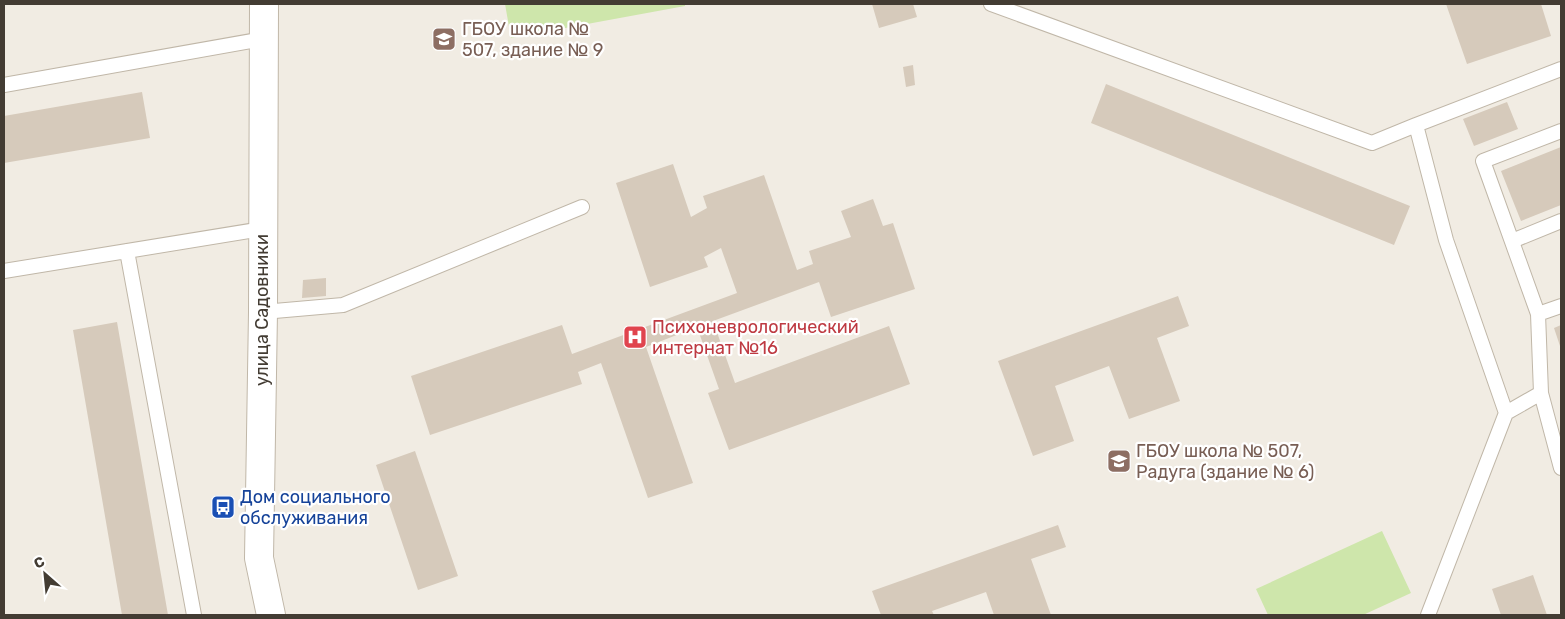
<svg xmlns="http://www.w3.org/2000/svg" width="1565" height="619" viewBox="0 0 1565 619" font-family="Rubik,sans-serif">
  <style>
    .park { fill: #cee6ab }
    .building { fill: #d6cabb }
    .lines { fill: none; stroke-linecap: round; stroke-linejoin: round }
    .lane-casing { stroke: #c0b7a8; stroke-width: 16 }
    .street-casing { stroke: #c0b7a8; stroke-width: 30 }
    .lane { stroke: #fff; stroke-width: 14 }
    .street { stroke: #fff; stroke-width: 28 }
    .labels { text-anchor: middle; stroke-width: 4.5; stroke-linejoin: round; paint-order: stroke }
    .education-label { font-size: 18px; fill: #785e54; stroke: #fff; text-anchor: start }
    .street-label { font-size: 18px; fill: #433c33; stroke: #fff }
    .health-label { font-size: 18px; fill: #be3a42; stroke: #fff; text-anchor: start }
    .transit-label { font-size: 18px; fill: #164399; stroke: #fff; text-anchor: start }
  </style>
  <rect width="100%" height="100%" fill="#f1ece3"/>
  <path class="park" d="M505 4H685V6L511 38Z
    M1382 531 1411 593 1363 615H1268L1256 589Z"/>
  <path class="building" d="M872 4H913L917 17 879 28Z
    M1446 4H1541L1551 36 1467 64Z
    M913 65 915 85 906 87 903 67Z
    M1106 84 1410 206 1394 245 1091 123Z
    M142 92 150 138 4 163V116Z
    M1507 102 1518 129 1474 146 1463 119Z
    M1561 147V205L1521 221 1501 171Z
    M673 164 691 217 707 208 703 196 764 175 797 270 813 264 809 251 851 237 841 211 873 199 883 226 893 223 915 289 831 317 819 282 713 321 735 383 889 326 910 384 729 450 708 393 719 389 697 327 646 347 693 483 648 498 601 363 578 372 582 384 430 435 411 376 562 325 572 354 737 293 721 248 704 257 708 267 650 287 616 183Z
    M326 278V296L302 298 303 280Z
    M1178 296 1189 326 1157 338 1180 401 1129 419 1109 366 1055 386 1074 441 1033 456 998 361Z
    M117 322 168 615H122L73 330Z
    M1561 325V349L1554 328Z
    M415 451 458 576 418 590 376 465Z
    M1058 525 1066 547 1031 559 1051 615H994L986 592 932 611 934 615H881L872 591Z
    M1533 575 1547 615H1501L1492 589Z"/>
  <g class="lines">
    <g class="lane-casing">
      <path id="lane" d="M991 4 1372 143 1416 125 1446 240 1506 413 1428 615
        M4 85 263 39
        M1416 125 1561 69
        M1512 241 1561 221
        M127 251 194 615
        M4 271 262 229
        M263 312 343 305 582 207
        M1538 314 1483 161 1561 131
        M1541 393 1561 468
        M1506 413 1541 393 1538 314 1561 306"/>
    </g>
    <g class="street-casing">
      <path id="street" d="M264 4 263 312 259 558 271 615"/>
    </g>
    <use href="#lane" class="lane"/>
    <use href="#street" class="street"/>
  </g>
  <defs>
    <g id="school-square" transform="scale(1.25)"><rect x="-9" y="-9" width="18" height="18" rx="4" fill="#8d6e63" stroke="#fff"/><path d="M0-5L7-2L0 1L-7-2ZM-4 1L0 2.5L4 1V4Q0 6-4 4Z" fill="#fff"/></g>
    <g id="hospital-square" transform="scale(1.25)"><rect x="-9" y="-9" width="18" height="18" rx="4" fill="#e0444e" stroke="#fff"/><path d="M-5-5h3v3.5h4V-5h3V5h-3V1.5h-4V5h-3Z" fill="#fff"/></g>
    <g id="bus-square" transform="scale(1.25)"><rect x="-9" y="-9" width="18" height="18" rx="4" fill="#1a4fb4" stroke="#fff"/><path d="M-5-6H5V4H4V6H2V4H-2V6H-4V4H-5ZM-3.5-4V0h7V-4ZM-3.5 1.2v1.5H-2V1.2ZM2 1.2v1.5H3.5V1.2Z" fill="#fff"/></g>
  </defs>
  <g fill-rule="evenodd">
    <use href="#school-square" x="444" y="39"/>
    <use href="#hospital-square" x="635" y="337"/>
    <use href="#school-square" x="1119" y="461"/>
    <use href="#bus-square" x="223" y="507"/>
  </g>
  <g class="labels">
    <g class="education-label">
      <text x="462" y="35">ГБОУ школа №<tspan x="462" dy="21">507, здание № 9</tspan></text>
      <text x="1136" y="457">ГБОУ школа № 507,<tspan x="1136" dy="21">Радуга (здание № 6)</tspan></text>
    </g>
    <g class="street-label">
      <text transform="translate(262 310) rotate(-90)" y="6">улица Садовники</text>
    </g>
    <g class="health-label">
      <text x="652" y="333">Психоневрологический<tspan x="652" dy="21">интернат №16</tspan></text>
    </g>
    <g class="transit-label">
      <text x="240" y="503">Дом социального<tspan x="240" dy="21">обслуживания</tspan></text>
    </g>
  </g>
  <rect width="1565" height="619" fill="none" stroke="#433c33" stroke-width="10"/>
  <g transform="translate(45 574) rotate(333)" stroke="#ffffff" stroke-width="4" paint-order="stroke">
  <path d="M0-4L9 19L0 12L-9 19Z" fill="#433c33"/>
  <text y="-8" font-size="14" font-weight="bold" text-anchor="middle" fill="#433c33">С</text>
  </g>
</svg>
